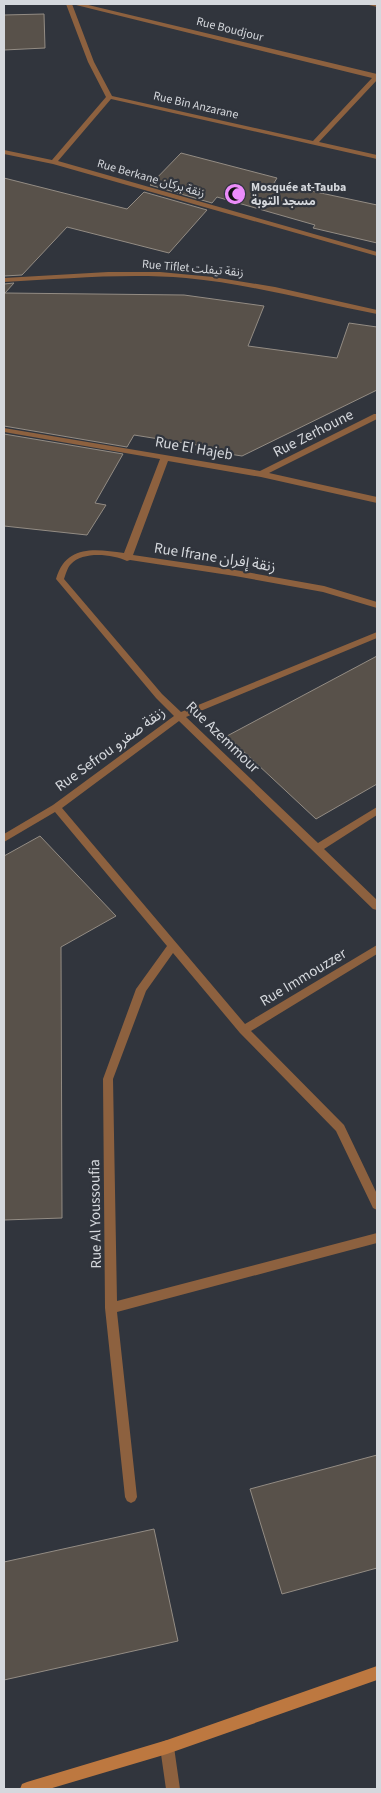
<svg xmlns="http://www.w3.org/2000/svg" width="381" height="1793" viewBox="0 0 381 1793" font-family="'Source Sans 3','Noto Sans Arabic',sans-serif">
  <style>
    .building { fill: #58514a; stroke: #938c84 }
    .lines { fill: none; stroke-linecap: round; stroke-linejoin: round }
    .street { fill: #8d613f; fill-rule: evenodd }
    .secondary { fill: #bd7840; fill-rule: evenodd }
    .labels { text-anchor: middle; stroke-width: 4.5; stroke-linejoin: round; paint-order: stroke }
    .far-street-label { font-size: 12px; fill: #d5d8dd; stroke: #31353d }
    .far-poi-label { font-size: 12px; font-weight: bold; fill: #d5d8dd; stroke: #31353d; text-anchor: start }
    .street-label { font-size: 15px; fill: #d5d8dd; stroke: #31353d }
  </style>
  <rect width="100%" height="100%" fill="#31353d"/>
  <path class="building" d="M44 14 45 48 4 50V15Z
    M181 153 277 178 274 183 377 205V243L313 228 315 225 217 197 212 203 150 185Z
    M4 178 127 209 144 192 207 210 169 253 67 227 22 275 4 276Z
    M14 283 5 293 184 295 264 306 248 346 337 358 349 323 377 327V390L242 456 210 451 203 446 134 435 127 447 4 426V284Z
    M4 434 123 454 95 503 106 505 87 535 4 526Z
    M377 656V784L316 819 227 736Z
    M40 836 116 916 61 947 62 1218 4 1220V856Z
    M377 1455V1568L282 1594 250 1489Z
    M154 1529 178 1641 4 1680V1562Z"/>
  <g class="lines">
    <path class="street" d="M66 4H72L94 62 112 96 313 141 372 78 76 5 75 4H84L377 74V80L319 142 377 155V159L111 99 58 161 377 252V256L53 164 4 154V150L52 160 106 97 88 62Z
      M368 4H377V7L369 5Z
      M108 272H160L213 277 275 287 377 310V314C314 302 251 284 186 278 125 273 65 279 4 282V278Z
      M374 414H377V419L269 473 377 497V503L261 477 168 461 133 555 235 570 324 586 377 602V608L323 592 235 576 130 560 127 561C112 554 83 551 71 564 67 568 66 574 64 579L162 694 181 712 377 632V638L186 717 318 843 377 807V815L324 849 377 900V910L373 909 179 721 62 808 245 1024 377 945V954L251 1031 344 1125 377 1194V1210L373 1208 336 1131 240 1033 173 953 146 991 113 1079 117 1301 377 1233V1243L117 1312 137 1497 135 1501 131 1503 127 1501 125 1497 105 1308 103 1079 136 989 167 946 55 812 4 842V834L53 805 174 716 156 698 56 579C66 544 96 549 124 553L160 459 4 432V428L260 471Z
      M167 1740 172 1742 174 1747 180 1789H166L160 1747 162 1742Z"/>
    <path class="secondary" d="M377 1666V1680L167 1754 49 1789H20L22 1784 27 1782 167 1740Z"/>
  </g>
  <defs>
    <g id="mosque-disc" transform="scale(1.125)"><circle r="9.5" fill="#ec8cfa" stroke="#31353d"/><path d="M3.5-4.9A6 6 0 1 0 3.5 4.9A5 5 0 1 1 3.5-4.9Z" fill="#111"/></g>
  </defs>
  <g fill-rule="evenodd">
    <use href="#mosque-disc" x="235" y="194"/>
  </g>
  <g class="labels">
    <g class="far-street-label">
      <text transform="translate(230 29) rotate(14)" y="4">Rue Boudjour</text>
      <text transform="translate(196 105) rotate(13)" y="4">Rue Bin Anzarane</text>
      <text transform="translate(151 178) rotate(16)" y="4">Rue Berkane زنقة بركان</text>
      <text transform="translate(193 268) rotate(5)" y="4">Rue Tiflet زنقة تيفلت</text>
    </g>
    <g class="far-poi-label">
      <text x="251" y="191">Mosquée at-Tauba<tspan x="251" dy="14">مسجد التوبة</tspan></text>
    </g>
    <g class="street-label">
      <text transform="translate(313 433) rotate(-27)" y="5">Rue Zerhoune</text>
      <text transform="translate(194 448) rotate(10)" y="5">Rue El Hajeb</text>
      <text transform="translate(215 557) rotate(9)" y="5">Rue Ifrane زنقة إفران</text>
      <text transform="translate(223 737) rotate(44)" y="5">Rue Azemmour</text>
      <text transform="translate(110 749) rotate(-36)" y="5">Rue Sefrou زنقة صفرو</text>
      <text transform="translate(303 977) rotate(-31)" y="5">Rue Immouzzer</text>
      <text transform="translate(95 1214) rotate(-91)" y="5">Rue Al Youssoufia</text>
    </g>
  </g>
  <rect width="381" height="1793" fill="none" stroke="#d5d8dd" stroke-width="10"/>
</svg>
